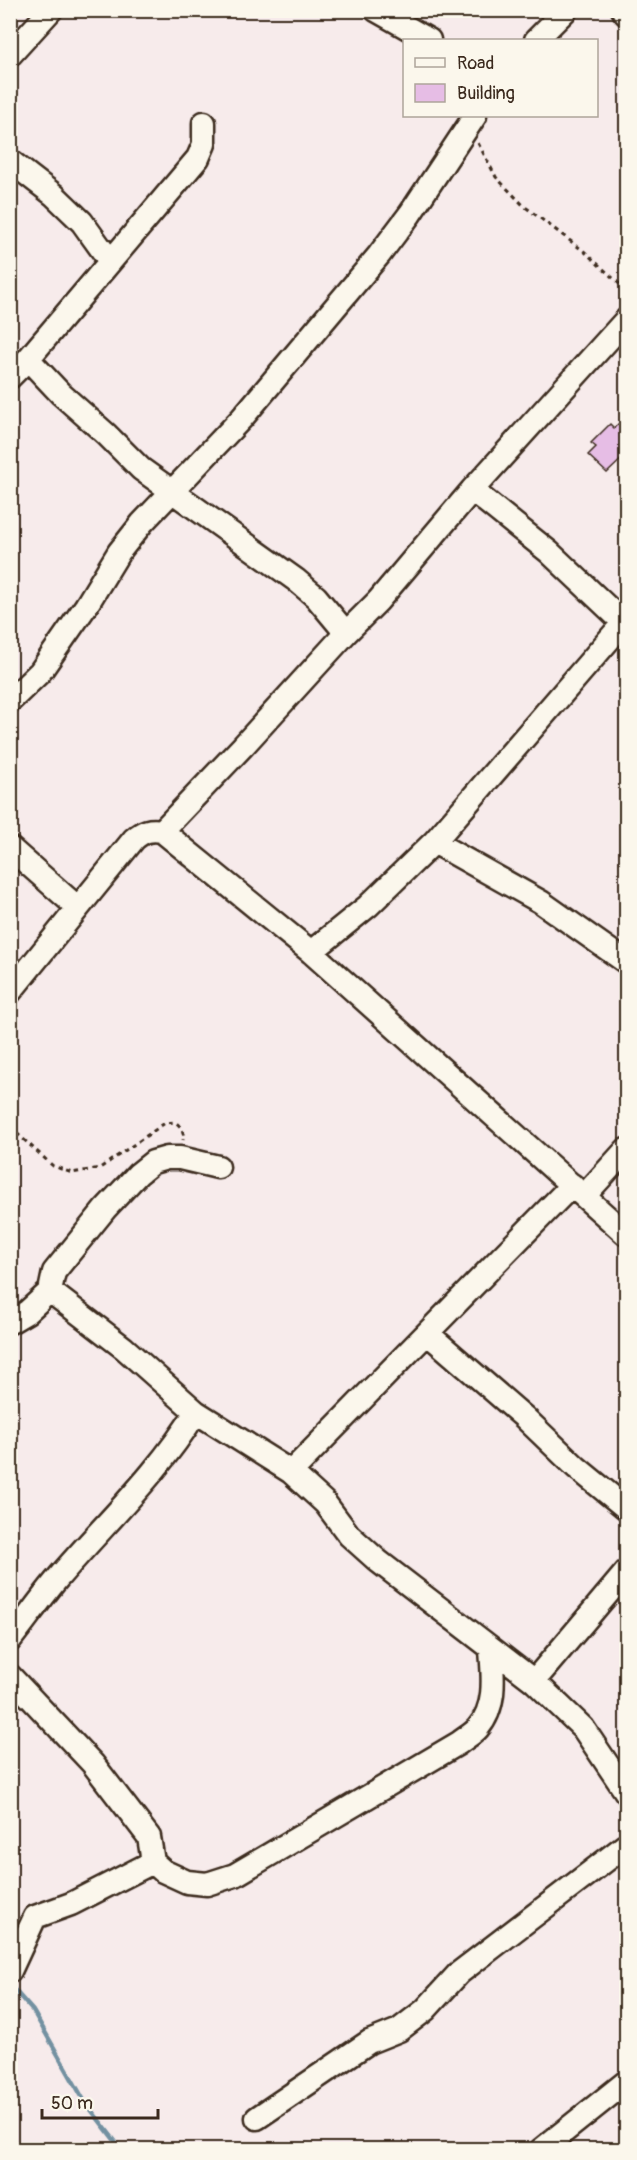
<svg xmlns="http://www.w3.org/2000/svg" width="637" height="2160" viewBox="0 0 637 2160" font-family="Pangolin,sans-serif">
  <style>
    .lines { fill: none; stroke-linecap: round; stroke-linejoin: round }
    .stream { stroke: #7391a1; stroke-width: 4.5 }
    .building { fill: #e6bde5; stroke: #3b2a1e; stroke-width: 1.5 }
    .minor-casing { stroke: #3b2a1e; stroke-width: 27 }
    .path { stroke: #3b2a1e; stroke-width: 3; stroke-dasharray: 4.5 4.5; stroke-linecap: butt }
    .minor { stroke: #fbf7ec; stroke-width: 22 }
  </style>
  <rect width="100%" height="100%" fill="#f7ebeb"/>
  <filter id="ink" filterUnits="userSpaceOnUse"><feTurbulence type="fractalNoise" baseFrequency=".0167" numOctaves="2"/><feDisplacementMap in="SourceGraphic" scale="12" xChannelSelector="R" yChannelSelector="G"/><feConvolveMatrix kernelMatrix="1 2 1 2 8 2 1 2 1" color-interpolation-filters="sRGB"/></filter>
  <g filter="url(#ink)">
    <g class="lines">
      <path class="stream" d="M10 1985 33 2011 85 2102 122 2150"/>
    </g>
    <path class="building" d="M610 424 614 428 618 424 627 432V454L607 473 588 455 596 447 591 443Z"/>
    <g class="lines">
      <g class="minor-casing">
        <path id="minor" d="M376 10 429 40
          M623 10 626 14
          M536 40 566 10
          M10 55 51 10
          M204 123V144L198 158 28 359 61 394 106 434 141 469 296 580 316 597 346 633
          M10 161 54 195 82 222 110 261
          M10 377 28 359
          M472 490 549 552 624 623
          M10 701 40 672 86 606 119 552 142 523 242 418 379 255 410 214 475 116
          M162 831 243 746 346 633 378 601 472 490 626 320
          M434 842 541 902 626 962
          M10 848 78 908
          M311 952 368 906 434 842 626 620
          M10 992 134 839C143 831 150 829 162 831L311 952 626 1234
          M585 1195 626 1150
          M50 1291 124 1348 196 1412 291 1472 325 1503 349 1535 378 1561 534 1681 583 1728 626 1792
          M10 1322 27 1312 50 1291 54 1272 105 1209 138 1174 153 1162 167 1158H180L218 1167
          M427 1333 524 1417 576 1467 626 1508
          M291 1472 572 1185
          M10 1640C26 1620 41 1598 58 1578 105 1523 158 1474 196 1412
          M10 1676 93 1764 149 1837 153 1862 163 1871 187 1882 207 1884 235 1875 459 1743C465 1738 473 1734 478 1728 497 1706 493 1676 491 1650
          M534 1681 626 1572
          M10 1971 35 1917 71 1904 153 1862
          M257 2118 369 2042 399 2030 425 2010 459 1973 626 1845
          M541 2150 626 2082"/>
      </g>
      <path class="path" d="M478 143 496 177 524 206 585 252 626 290
        M10 1127 53 1166 72 1173 100 1168 165 1123 175 1122C182 1127 184 1131 183 1140"/>
      <use href="#minor" class="minor"/>
    </g>
  </g>
  <rect width="637" height="2160" fill="none" stroke="#fbf7ec" stroke-width="36"/>
  <rect x="18" y="18" width="601" height="2124" fill="none" stroke="#3b2a1e" stroke-width="2" filter="url(#ink)"/>
  <rect x="403" y="39" width="195" height="78" fill="#fbf7ec" stroke="#aea59a" stroke-width="1.5"/>
  <rect x="415" y="58" width="30" height="9" fill="#fbf7ec" stroke="#aea59a" stroke-width="1.5"/>
  <text x="457" y="69" font-size="18" fill="#3b2a1e">Road</text>
  <rect x="415" y="84" width="30" height="18" fill="#e6bde5" stroke="#aea59a" stroke-width="1.5"/>
  <text x="457" y="99" font-size="18" fill="#3b2a1e">Building</text>
  <path d="M42 2109v9h116v-9" fill="none" stroke="#3b2a1e" stroke-width="3"/>
  <text x="51" y="2109" font-size="18" fill="#3b2a1e" stroke="#fbf7ec" stroke-width="4.5" paint-order="stroke">50 m</text>
</svg>
